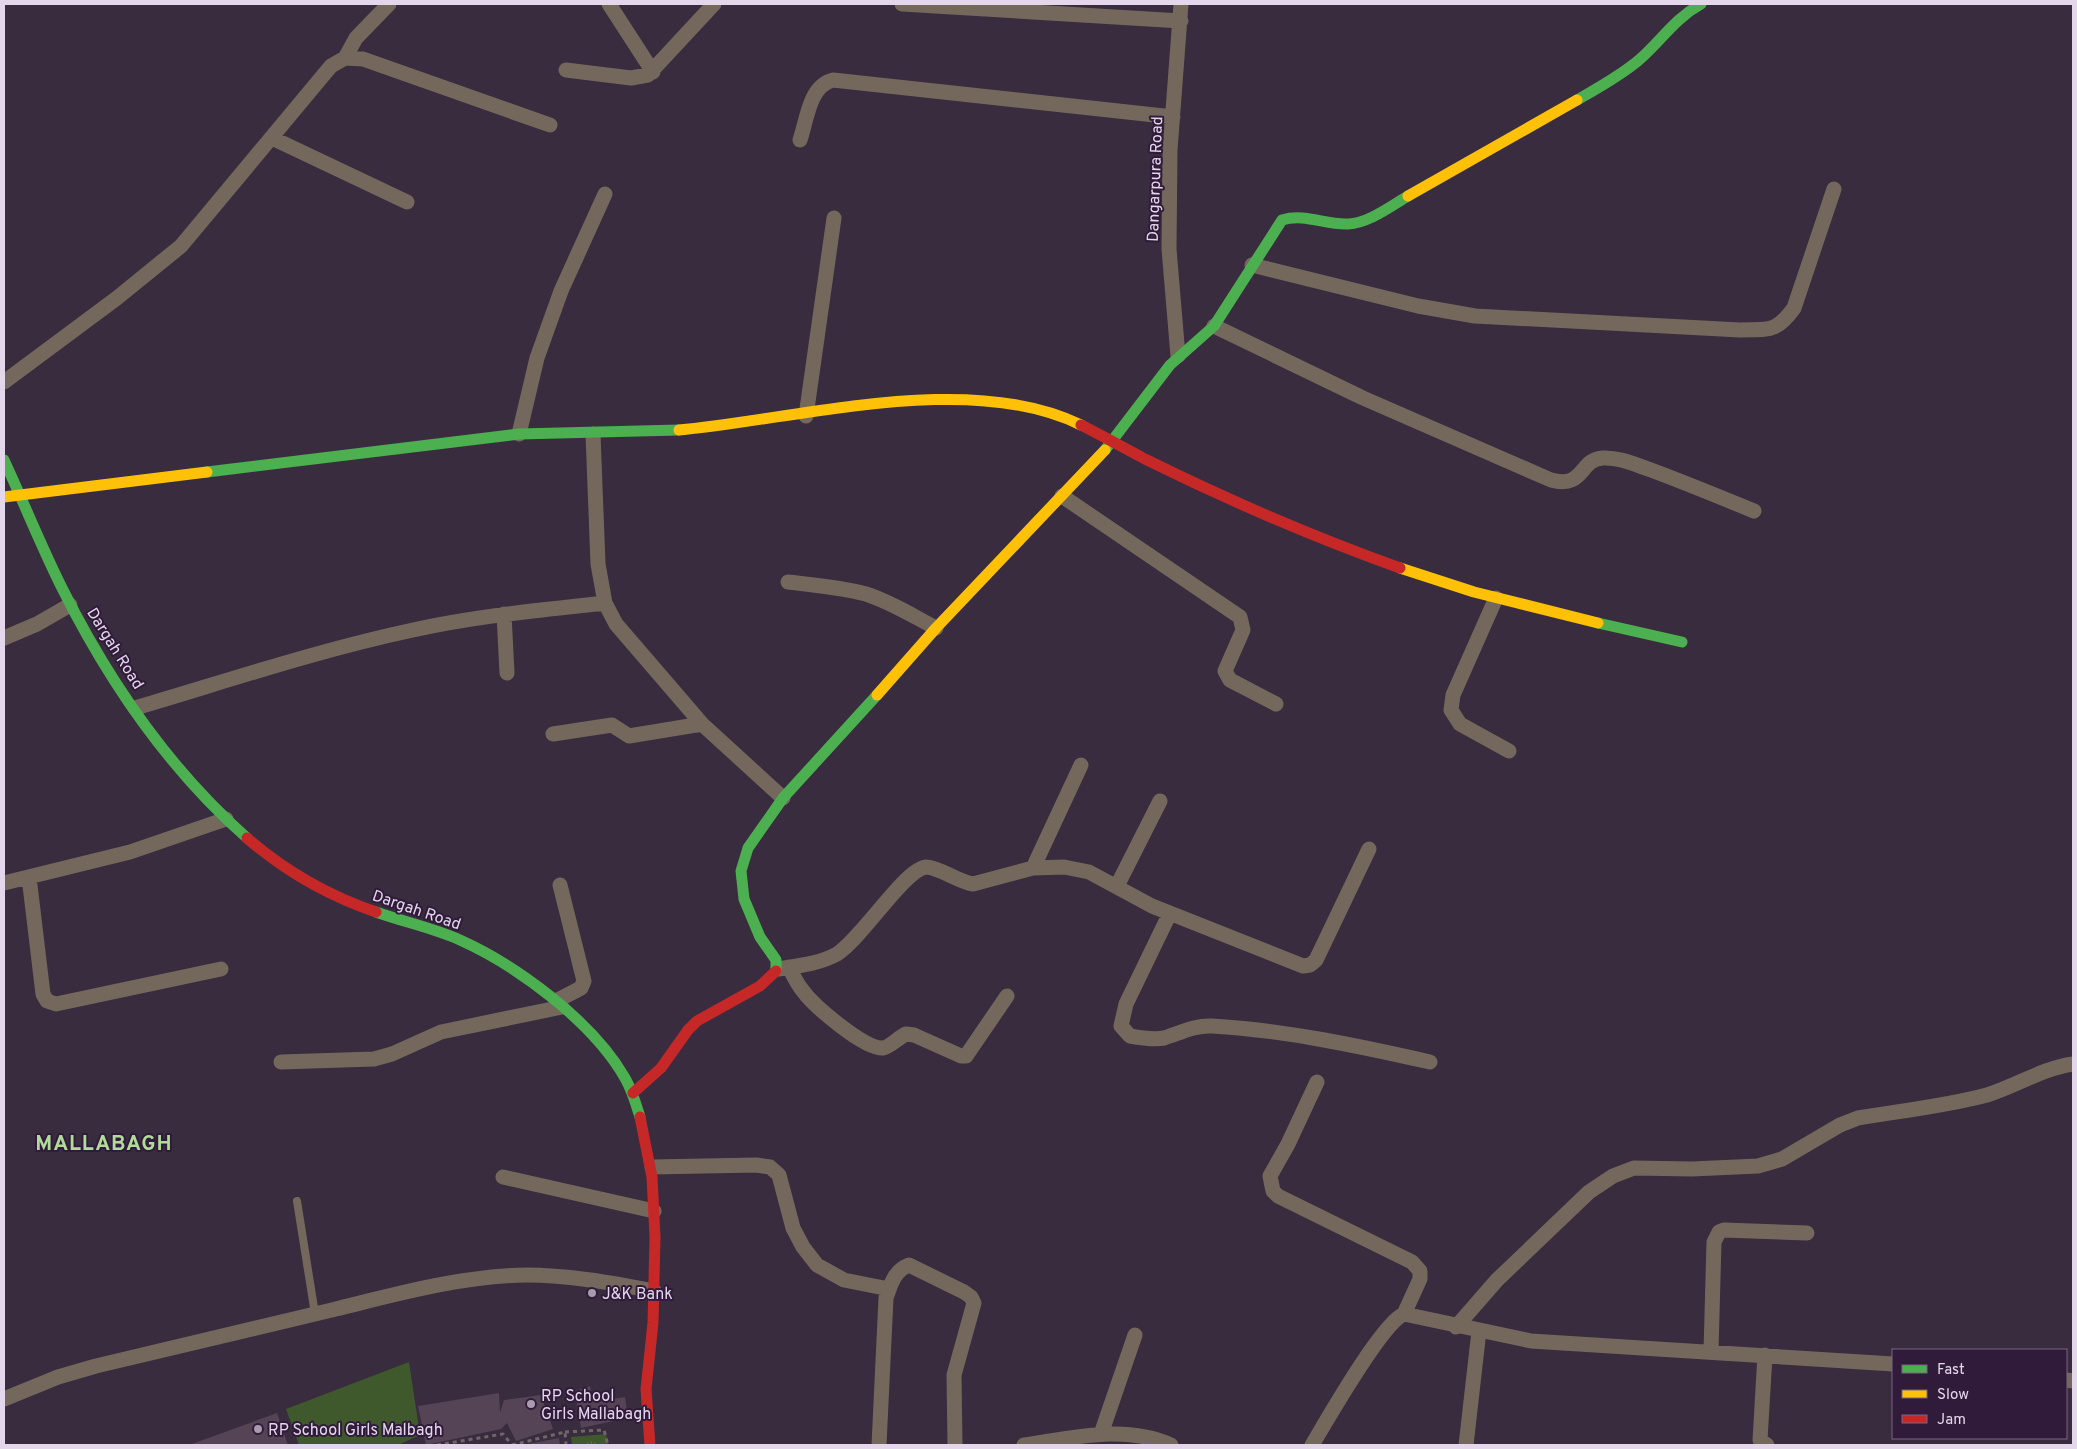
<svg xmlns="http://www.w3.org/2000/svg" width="2077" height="1449" viewBox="0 0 2077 1449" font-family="Overpass,sans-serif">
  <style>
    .grass { fill: url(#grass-tufts) }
    .pitch { fill: #3f592d }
    .building { fill: #554456 }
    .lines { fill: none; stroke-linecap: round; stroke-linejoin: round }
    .path { stroke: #6f6667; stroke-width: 3; stroke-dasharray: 4 4; stroke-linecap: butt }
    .lane { stroke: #74685d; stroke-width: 8 }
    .street { stroke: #74685d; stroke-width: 15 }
    .fast { stroke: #4caf50; stroke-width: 11 }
    .slow { stroke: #ffc107; stroke-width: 11 }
    .jam { stroke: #c62828; stroke-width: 11 }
    .poi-dot { fill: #a89baf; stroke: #301b3a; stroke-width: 2 }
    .labels { text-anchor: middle; stroke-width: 4; stroke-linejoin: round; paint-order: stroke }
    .street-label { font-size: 16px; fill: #e4d7ec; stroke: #301b3a }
    .poi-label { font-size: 16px; fill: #e4d7ec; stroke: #301b3a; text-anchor: start }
    .district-label { font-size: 21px; font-weight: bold; letter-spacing: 1px; fill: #b1db98; stroke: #301b3a }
  </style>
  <defs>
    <pattern id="grass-tufts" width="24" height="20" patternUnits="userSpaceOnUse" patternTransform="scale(1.25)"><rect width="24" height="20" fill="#3f592d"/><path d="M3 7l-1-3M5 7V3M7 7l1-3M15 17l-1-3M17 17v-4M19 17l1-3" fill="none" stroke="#5b704c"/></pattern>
  </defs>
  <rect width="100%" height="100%" fill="#382c3e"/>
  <path class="grass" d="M606 1434 608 1445H572L571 1437Z"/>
  <path class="pitch" d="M409 1362 420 1435 398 1445H299L286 1409Z"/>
  <path class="building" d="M590 1386 593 1402 625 1397 628 1418 581 1428 575 1391Z
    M499 1393 500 1413 504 1400 541 1395 553 1429 516 1441 507 1423 501 1429 426 1445 418 1406Z
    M277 1413 288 1445H189Z
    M559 1438 560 1445H528V1444Z"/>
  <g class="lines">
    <path class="path" d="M565 1432 604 1430 608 1445
      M437 1445 503 1434 512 1445
      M512 1445 565 1432 566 1445"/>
    <path class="lane" d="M297 1201 315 1314"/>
    <path class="street" d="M609 4 653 72
      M902 4 1181 21
      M345 58 356 38 389 4
      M566 70 631 78 648 75 714 4
      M272 138 407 202
      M800 140C807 120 809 86 833 80L1173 117
      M1252 265 1418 306 1475 316 1740 330C1769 329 1776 333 1794 308L1834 189
      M1214 326 1363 398 1551 480C1585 489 1579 459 1603 458 1619 457 1636 465 1651 470 1686 483 1720 497 1754 511
      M1178 356 1169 249 1170 150 1181 4
      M4 382 117 298 181 246 331 66 345 58 363 59 550 125
      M806 416 834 218
      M519 434 537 358 561 291 605 194
      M593 434 598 564 605 603 616 624 702 724 783 798
      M1062 496 1240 617 1243 630 1225 671 1230 680 1276 704
      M788 582C814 585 840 587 866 594 891 602 913 616 936 628
      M1496 598 1453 695 1451 710 1460 724 1509 751
      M504 614 507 673
      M4 638 37 624 70 605
      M135 708C227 681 319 650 413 630 476 616 541 610 605 603
      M553 734 612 725 629 736 702 724
      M1033 868 1081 765
      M29 877 43 994 47 1001 56 1004 221 969
      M4 883 130 852 226 819
      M1117 886 1160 801
      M1170 913 1126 1004 1121 1026 1130 1036C1141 1038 1153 1040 1164 1038 1180 1033 1195 1025 1212 1026 1284 1030 1359 1046 1430 1062
      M789 967C793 975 797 984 803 991 814 1006 864 1049 883 1048 890 1047 899 1037 906 1034L914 1035 961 1056H966L1007 996
      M778 969C797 966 819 964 837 954 862 938 905 869 926 867 939 867 958 882 973 884L1033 868 1064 867 1089 872 1152 906 1303 966 1310 965 1316 960 1369 849
      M556 1001 581 988 584 981 560 885
      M281 1062 374 1059 392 1054 441 1032 562 1007
      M1317 1082 1288 1144 1270 1176 1273 1191 1278 1196 1412 1262 1420 1271V1279L1404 1314
      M652 1167 756 1165 770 1167 779 1175 793 1228 803 1247 817 1265 844 1280 889 1289
      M503 1177 654 1211
      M1456 1327 1497 1280 1589 1192 1613 1176 1634 1168 1692 1169 1758 1166 1782 1159 1840 1125 1858 1118C1900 1111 1946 1106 1987 1095 2016 1086 2043 1068 2073 1064
      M1711 1351 1714 1242 1719 1232 1724 1230 1807 1233
      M1765 1355 1760 1440 1767 1445
      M2066 1380 2073 1381
      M4 1399 58 1377 96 1366C176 1347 256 1328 336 1309 397 1294 462 1276 526 1275 569 1275 612 1283 654 1291
      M1101 1434 1135 1335
      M879 1445 886 1298C891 1284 894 1271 909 1265L964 1292 971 1297 974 1303 954 1375 955 1445
      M1024 1445C1072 1438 1125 1424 1171 1445
      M1312 1445C1327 1420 1382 1323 1404 1314L1531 1341 1893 1364
      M1466 1445 1479 1331"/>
    <path class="fast" d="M1577 100C1598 88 1620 76 1639 60 1661 41 1674 19 1701 4
      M1105 450 1170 365 1214 326 1282 220C1305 213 1325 225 1348 224 1369 223 1391 206 1408 196
      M4 460C24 503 41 546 62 588 108 680 170 770 247 838
      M207 472 519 434 679 430
      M1598 623 1682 642
      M376 912C404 922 433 928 460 940 518 966 593 1022 625 1078 632 1090 636 1104 640 1117
      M776 971V960L760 937 744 899 741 871 748 848 783 798 877 695"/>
    <path class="slow" d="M1408 196 1577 100
      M679 430C799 419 969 370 1081 425
      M4 497 207 472
      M1400 568 1474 592 1598 623
      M877 695 936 628 1105 450"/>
    <path class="jam" d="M1081 425C1103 436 1124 448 1145 459 1228 500 1313 537 1400 568
      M247 838C285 871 329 896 376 912
      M633 1093 661 1068 688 1030 697 1021 760 986 776 971
      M640 1117 652 1177 655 1237 653 1323 646 1389 650 1445"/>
  </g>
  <g class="poi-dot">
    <circle cx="592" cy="1293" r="5"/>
    <circle cx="531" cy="1404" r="5"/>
    <circle cx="258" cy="1429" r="5"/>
  </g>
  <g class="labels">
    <g class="street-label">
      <text transform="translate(1154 179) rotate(-88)" y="6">Dangarpura Road</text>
      <text transform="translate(116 648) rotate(58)" y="6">Dargah Road</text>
      <text transform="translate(417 909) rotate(19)" y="6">Dargah Road</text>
    </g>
    <g class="poi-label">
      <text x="602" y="1299">J&amp;K Bank</text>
      <text x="541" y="1401">RP School<tspan x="541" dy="18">Girls Mallabagh</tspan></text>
      <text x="268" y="1435">RP School Girls Malbagh</text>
    </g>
    <g class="district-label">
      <text x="104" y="1150">MALLABAGH</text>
    </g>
  </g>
  <rect width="2077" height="1449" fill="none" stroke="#e4d7ec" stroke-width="10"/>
  <rect x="1892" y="1349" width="175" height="90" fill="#301b3a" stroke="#786681"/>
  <rect x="1902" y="1365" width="25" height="8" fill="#4caf50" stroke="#786681"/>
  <text x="1937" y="1374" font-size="15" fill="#e4d7ec">Fast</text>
  <rect x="1902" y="1390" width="25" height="8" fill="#ffc107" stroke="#786681"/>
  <text x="1937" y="1399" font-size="15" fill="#e4d7ec">Slow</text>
  <rect x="1902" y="1415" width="25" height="8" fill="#c62828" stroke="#786681"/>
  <text x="1937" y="1424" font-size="15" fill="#e4d7ec">Jam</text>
</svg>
